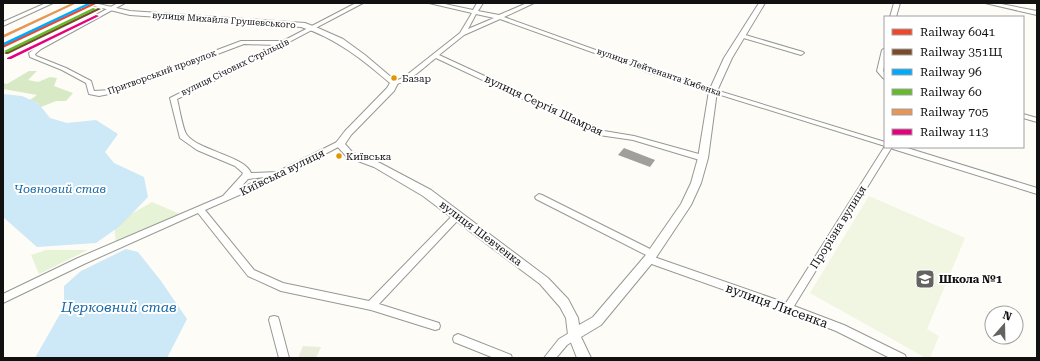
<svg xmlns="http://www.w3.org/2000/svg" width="1040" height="361" viewBox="0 0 1040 361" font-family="'Roboto Serif',serif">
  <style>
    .green { fill: #e7f3d7 }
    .forest { fill: #d8eac5 }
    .cemetery { fill: #e9eedb }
    .pitch { fill: #f0f6e1 }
    .water { fill: #cde8f7 }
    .building { fill: #a19f9c }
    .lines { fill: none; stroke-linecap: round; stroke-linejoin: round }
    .minor-casing { stroke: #979795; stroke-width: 2 }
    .tertiary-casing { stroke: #979795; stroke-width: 2 }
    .minor { fill: #fffffe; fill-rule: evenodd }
    .tertiary { fill: #fffffe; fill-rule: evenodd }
    .rail-1-casing { stroke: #fff; stroke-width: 3 }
    .rail-2-casing { stroke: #fff; stroke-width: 3 }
    .rail-3-casing { stroke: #fff; stroke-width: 3 }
    .rail-4-casing { stroke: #fff; stroke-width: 3 }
    .rail-5-casing { stroke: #fff; stroke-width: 3 }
    .rail-6-casing { stroke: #fff; stroke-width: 3 }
    .rail-1 { fill: #ee482b; fill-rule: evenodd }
    .rail-2 { fill: #7a4b2a; fill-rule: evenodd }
    .rail-3 { fill: #0af; fill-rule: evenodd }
    .rail-4 { fill: #65bb2b; fill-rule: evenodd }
    .rail-5 { fill: #e79654; fill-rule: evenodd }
    .rail-6 { fill: #e5007d; fill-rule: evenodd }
    .bus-dot { fill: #e09702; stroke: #fff; stroke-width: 1.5 }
    .labels { text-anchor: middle; stroke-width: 4; stroke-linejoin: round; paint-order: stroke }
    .far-street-label { font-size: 9px; fill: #111; stroke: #fff }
    .bus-label { font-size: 10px; fill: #111; stroke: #fff; text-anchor: start }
    .street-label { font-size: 11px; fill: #111; stroke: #fff }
    .poi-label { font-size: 11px; font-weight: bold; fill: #111; stroke: #fff; text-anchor: start }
    .water-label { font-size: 12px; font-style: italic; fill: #1768a6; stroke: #fff }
    .near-street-label { font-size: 13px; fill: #111; stroke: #fff }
    .near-water-label { font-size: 14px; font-style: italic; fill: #1768a6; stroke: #fff }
  </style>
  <rect width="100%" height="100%" fill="#fdfcf7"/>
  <path class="green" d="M152 202 180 214 116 243 114 224Z
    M46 250H88L39 274 31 255Z"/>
  <path class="forest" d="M29 71H37L28 80 38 82 50 77 57 78 54 86 73 93 66 101H56L41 107 38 103 30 100 37 95 3 89V83L7 84Z"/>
  <path class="cemetery" d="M303 346 321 347 316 358H298Z"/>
  <path class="pitch" d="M869 196 965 238 927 329 939 336 930 358H926L810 293Z"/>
  <path class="water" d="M3 94 22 96 38 103 50 118 67 123 96 120 118 134 105 152 114 163 144 177 148 197 120 226 96 243 37 247 3 217Z
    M126 249 138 252 161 281 187 319 167 358H35L64 307V286L81 271Z"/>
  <path class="building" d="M624 148 655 160 650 167 618 155Z"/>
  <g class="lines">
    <g class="minor-casing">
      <path id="minor" d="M46 3H53L3 26V22Z
        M118 3H125L41 49 35 54 36 56 66 68 91 81 94 91 111 90 241 41H283L356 3H363L234 71 177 99C179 106 183 131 187 135 199 151 245 156 251 173L277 172 337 142H340L344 144 283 176 205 210 254 270 283 283 369 301 454 214H460L461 216 460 218 379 304 439 323 440 326 439 329 435 330 371 310 281 291 248 276 198 213 84 264 3 303V294L78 258 223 196 242 175 243 173 235 166 197 150 180 138 170 98 276 45 244 44 114 93 99 96 89 94 86 83 62 70 30 57 29 53 37 47ZM265 177 239 189 248 179Z
        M429 3H440L473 10 477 3H483L478 11 499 15 527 3H534L504 17 657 72 885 142V147H892L794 306 844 325 905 355 906 358H890L836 331 784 311 646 262 644 259 646 256H648L536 199 535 197 539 194 542 195 656 252 658 254 654 257 786 303 885 146 653 74 500 19 464 35 439 55 604 131 634 136 706 156 707 158 706 160 703 161 633 140 599 135 436 58C425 66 406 86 392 84V82L403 78 460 33 472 13ZM476 14 494 18 468 29Z
        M894 3H900L896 17H890Z
        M985 3H996L1037 11V15Z
        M742 34 803 52 804 53 801 55 740 37 739 36Z
        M885 48V63L883 71 885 73V79L883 78 877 71 882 50Z
        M1023 114 1037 118V122L1023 118Z
        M892 147H904L1037 188V194L893 149Z
        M274 316 278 317 279 320 289 358H279L269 320 270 317Z
        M574 330 578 332 579 335 578 338 567 345 556 358H544L559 339Z
        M458 334 511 355 512 358H494L454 342 453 339 454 336Z"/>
    </g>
    <g class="tertiary-casing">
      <path id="tertiary" d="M82 3H94L130 11 305 23 318 28 343 39 365 55 398 83 394 91 351 135 345 144 353 153 380 163 431 190 548 278 568 299 578 318 579 325 593 317 645 256 681 204 691 183 698 158 709 91 724 58 759 3H765L732 58 717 91 708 158 701 183 691 205 653 262 601 325 581 337 591 358H577L568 335 566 318 560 307 540 284 423 196 374 167 347 157 335 144 345 131 387 88 390 83C363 60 336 38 301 27L130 15Z"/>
    </g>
    <use href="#minor" class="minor"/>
    <use href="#tertiary" class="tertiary"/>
    <g class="rail-1-casing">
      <path id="rail-1" d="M93 3H98L3 48V45Z"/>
    </g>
    <g class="rail-2-casing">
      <path id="rail-2" d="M98 8 101 9 8 54H6L4 53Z"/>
    </g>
    <g class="rail-3-casing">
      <path id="rail-3" d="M88 3H93L3 46V43Z"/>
    </g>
    <g class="rail-4-casing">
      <path id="rail-4" d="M93 8 96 9 8 52H6L4 51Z"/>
    </g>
    <g class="rail-5-casing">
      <path id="rail-5" d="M72 3H77L3 38V35Z"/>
    </g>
    <g class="rail-6-casing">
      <path id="rail-6" d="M96 15 99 16 11 59H7V58Z"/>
    </g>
    <use href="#rail-1" class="rail-1"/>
    <use href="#rail-2" class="rail-2"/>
    <use href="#rail-3" class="rail-3"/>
    <use href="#rail-4" class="rail-4"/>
    <use href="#rail-5" class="rail-5"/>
    <use href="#rail-6" class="rail-6"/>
  </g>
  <defs>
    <g id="school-square" transform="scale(1)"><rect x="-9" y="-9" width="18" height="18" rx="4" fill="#646362" stroke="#fff"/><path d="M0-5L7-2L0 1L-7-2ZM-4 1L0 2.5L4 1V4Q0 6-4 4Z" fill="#fff"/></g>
  </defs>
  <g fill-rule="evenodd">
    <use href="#school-square" x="925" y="279"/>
  </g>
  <g class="bus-dot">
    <circle cx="394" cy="78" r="3.5"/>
    <circle cx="339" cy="156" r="3.5"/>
  </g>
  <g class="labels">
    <g class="far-street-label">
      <text transform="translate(224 20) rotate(4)" y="3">вулиця Михайла Грушевського</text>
      <text transform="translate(235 67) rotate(-26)" y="3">вулиця Січових Стрільців</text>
      <text transform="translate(162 72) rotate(-20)" y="3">Притворський провулок</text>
      <text transform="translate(659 72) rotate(19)" y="3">вулиця Лейтенанта Кибенка</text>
    </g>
    <g class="bus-label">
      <text x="402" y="82">Базар</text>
      <text x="346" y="160">Київська</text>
    </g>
    <g class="street-label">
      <text transform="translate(544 105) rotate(25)" y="4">вулиця Сергія Шамрая</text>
      <text transform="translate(282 172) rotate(-26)" y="4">Київська вулиця</text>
      <text transform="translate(838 227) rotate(-58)" y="4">Прорізна вулиця</text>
      <text transform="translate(481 233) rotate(37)" y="4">вулиця Шевченка</text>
    </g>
    <g class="poi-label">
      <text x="939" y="283">Школа №1</text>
    </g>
    <g class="water-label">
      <text x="60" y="193">Човновий став</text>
    </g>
    <g class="near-street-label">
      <text transform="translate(777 305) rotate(20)" y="5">вулиця Лисенка</text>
    </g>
    <g class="near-water-label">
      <text x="119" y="312">Церковний став</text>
    </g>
  </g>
  <rect width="1040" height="361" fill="none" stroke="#111111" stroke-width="8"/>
  <rect x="884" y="16" width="140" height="132" fill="#ffffff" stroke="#a0a0a0"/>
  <rect x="892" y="29" width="20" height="6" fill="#ee482b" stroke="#a0a0a0"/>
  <text x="920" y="36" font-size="12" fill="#111111">Railway 6041</text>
  <rect x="892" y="49" width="20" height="6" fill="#7a4b2a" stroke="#a0a0a0"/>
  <text x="920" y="56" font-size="12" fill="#111111">Railway 351Щ</text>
  <rect x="892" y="69" width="20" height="6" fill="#00aaff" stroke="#a0a0a0"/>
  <text x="920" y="76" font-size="12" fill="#111111">Railway 96</text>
  <rect x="892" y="89" width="20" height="6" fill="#65bb2b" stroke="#a0a0a0"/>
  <text x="920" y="96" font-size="12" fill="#111111">Railway 60</text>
  <rect x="892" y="109" width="20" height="6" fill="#e79654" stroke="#a0a0a0"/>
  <text x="920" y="116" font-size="12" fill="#111111">Railway 705</text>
  <rect x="892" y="129" width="20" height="6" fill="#e5007d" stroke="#a0a0a0"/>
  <text x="920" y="136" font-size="12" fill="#111111">Railway 113</text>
  <g transform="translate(1004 325) rotate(20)"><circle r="19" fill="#ffffff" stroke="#a0a0a0"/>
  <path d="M0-3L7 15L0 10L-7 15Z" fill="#646362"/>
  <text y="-6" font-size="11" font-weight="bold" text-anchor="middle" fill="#111111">N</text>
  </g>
</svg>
